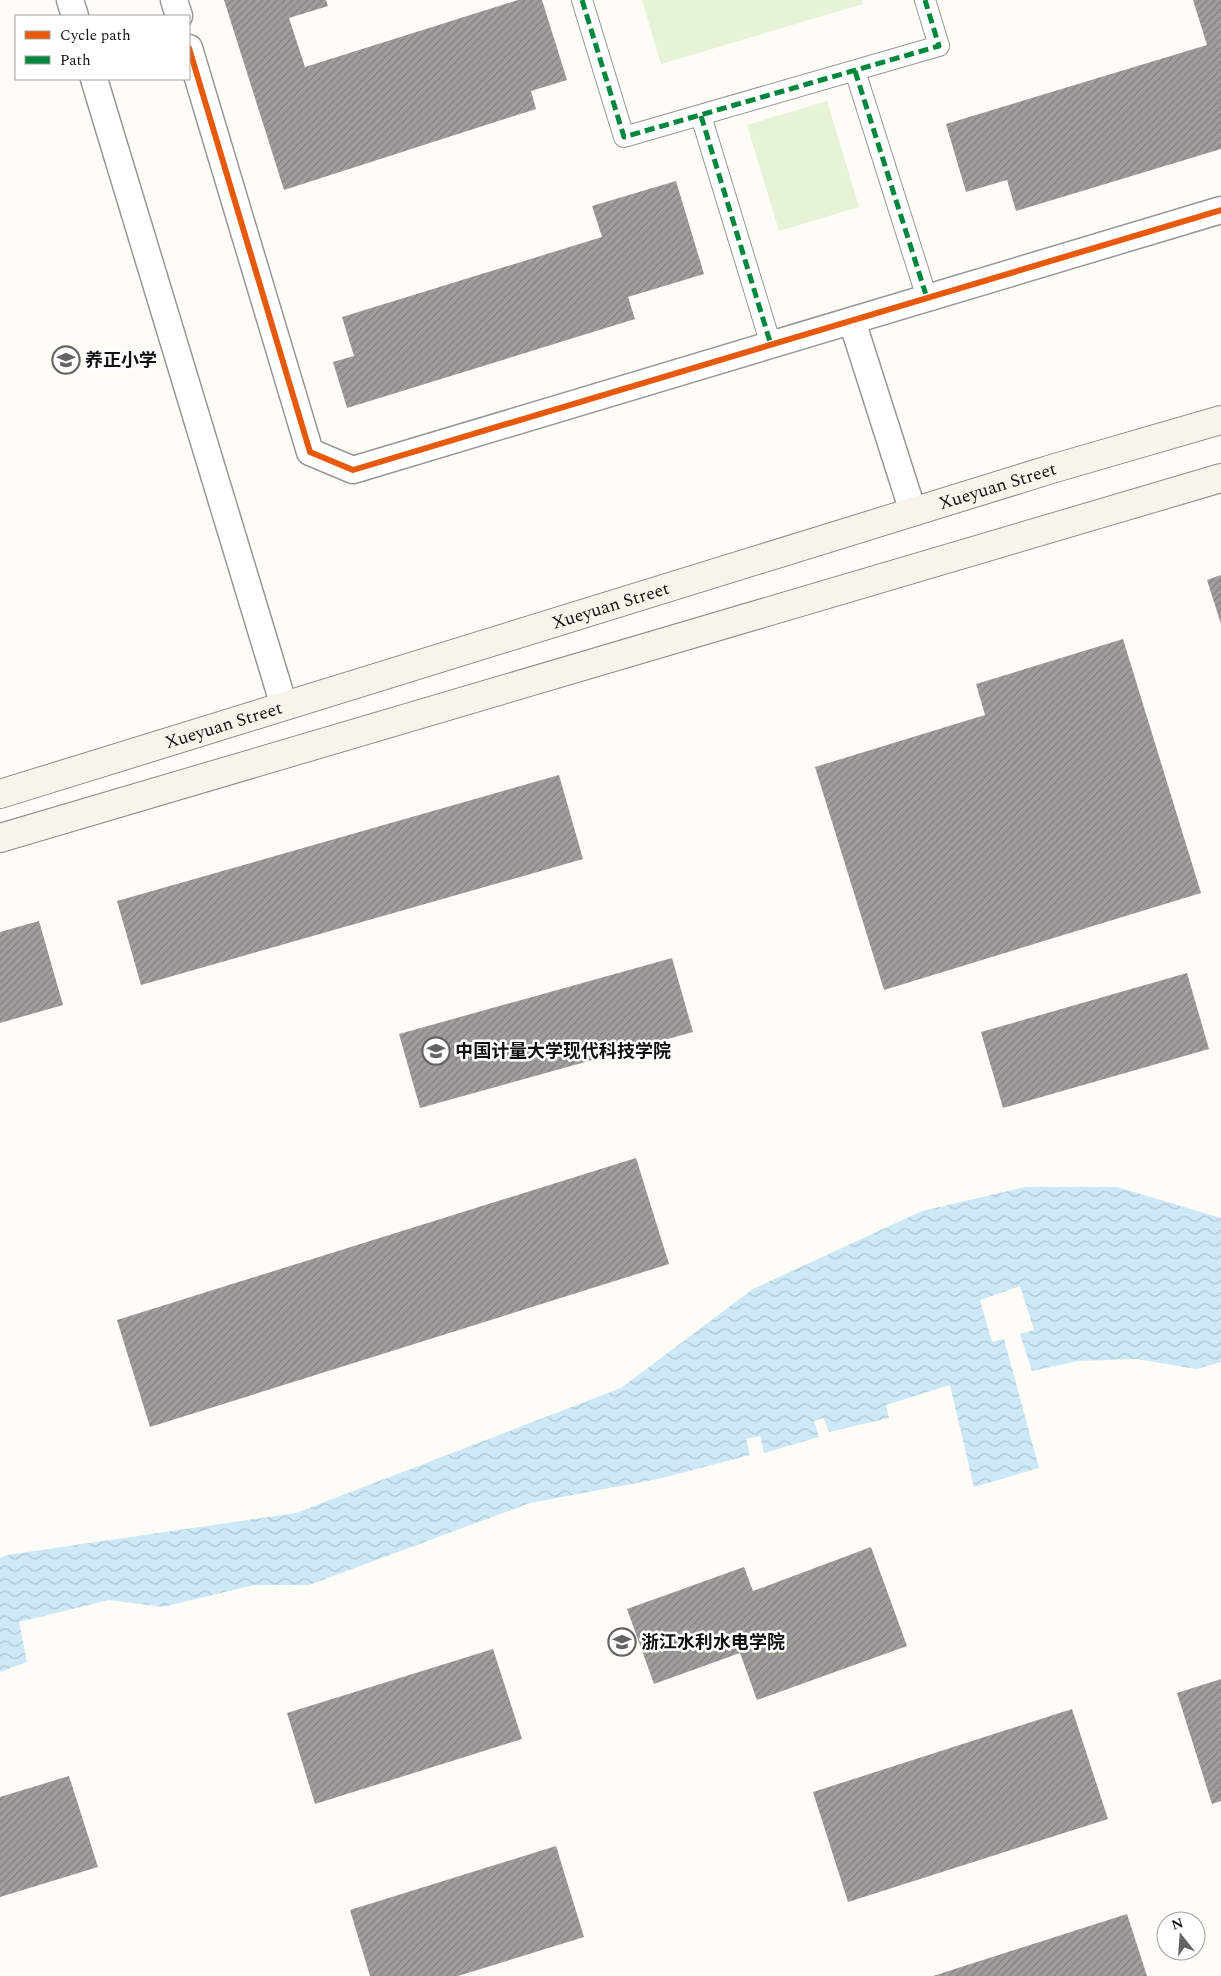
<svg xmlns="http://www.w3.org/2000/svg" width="1221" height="1976" viewBox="0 0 1221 1976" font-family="Spectral,'Noto Sans SC',serif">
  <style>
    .grass { fill: #e7f3d7 }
    .water { fill: url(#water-waves) }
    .building { fill: url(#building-hatch) }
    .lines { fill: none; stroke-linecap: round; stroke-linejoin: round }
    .pedestrian-casing { stroke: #979795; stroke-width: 22 }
    .minor-casing { stroke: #979795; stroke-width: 29 }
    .secondary-casing { stroke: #8e8d8b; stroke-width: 30 }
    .pedestrian { stroke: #fffffe; stroke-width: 20 }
    .minor { stroke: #fffffe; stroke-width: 26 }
    .secondary { stroke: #f6f4eb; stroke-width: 28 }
    .quiet { stroke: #00873e; stroke-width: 5; stroke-dasharray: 10 5; stroke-linecap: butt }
    .cycleway-casing { stroke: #fff; stroke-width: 9 }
    .cycleway { stroke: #e8590c; stroke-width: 6 }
    .labels { text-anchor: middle; stroke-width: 5; stroke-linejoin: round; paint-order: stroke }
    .poi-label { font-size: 18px; font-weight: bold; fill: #111; stroke: #fff; text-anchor: start }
    .street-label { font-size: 18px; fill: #111; stroke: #fff }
  </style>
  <defs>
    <pattern id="water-waves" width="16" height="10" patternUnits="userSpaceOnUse" patternTransform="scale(1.25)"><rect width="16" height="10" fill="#cde8f7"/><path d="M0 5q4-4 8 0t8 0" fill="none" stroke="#afc6d3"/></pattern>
    <pattern id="building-hatch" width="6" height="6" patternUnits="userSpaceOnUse" patternTransform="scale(1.25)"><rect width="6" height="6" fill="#a19f9c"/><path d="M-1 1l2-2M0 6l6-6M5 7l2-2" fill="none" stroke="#82807e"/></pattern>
  </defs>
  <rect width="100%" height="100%" fill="#fdfcf7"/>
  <path class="grass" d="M642 0H861L863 4 661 64Z
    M827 101 859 207 779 231 747 125Z"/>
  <path class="water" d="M1026 1187H1117L1221 1218V1362L1196 1369 1136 1359 1078 1361 1032 1371 1020 1334 1034 1330 1020 1286 980 1300 992 1342 1004 1339 1039 1468 974 1487 950 1385 886 1405 889 1418 829 1432 823 1418 814 1421 819 1437 764 1453 760 1436 746 1439 750 1455 658 1479 530 1503 309 1585H254L163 1607 109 1600 19 1622 27 1662 0 1672V1558L7 1555 296 1513 621 1388 753 1289 922 1211Z"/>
  <path class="building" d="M224 0H326L328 6 289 18 305 67 518 0H542L567 80 531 91 536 109 284 190Z
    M1193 0H1221V149L1016 211 1007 180 966 192 946 124 1207 45Z
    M676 181 704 274 628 297 635 319 347 408 333 362 354 356 342 317 602 237 592 206Z
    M1221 575V624L1207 580Z
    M1123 639 1201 893 884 990 815 767 985 715 976 684Z
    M559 775 583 859 141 985 117 901Z
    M39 921 63 1005 0 1023V932Z
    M672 958 693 1032 420 1108 399 1034Z
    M1187 973 1209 1049 1003 1108 981 1032Z
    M636 1158 669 1264 150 1427 117 1320Z
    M871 1547 907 1646 757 1700 740 1653 654 1684 627 1609 744 1567 753 1591Z
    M493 1649 522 1739 315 1804 287 1713Z
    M1221 1679V1801L1212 1804 1177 1693Z
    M1072 1709 1108 1819 848 1902 813 1792Z
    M69 1776 98 1867 0 1897V1797Z
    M556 1846 584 1937 458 1976H370L350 1910Z
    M1127 1914 1147 1976H933Z"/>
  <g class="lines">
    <g class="pedestrian-casing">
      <path id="pedestrian" d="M582 0 624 137 939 46 925 0
        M855 71 927 298
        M701 116 771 345"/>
    </g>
    <g class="minor-casing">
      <path id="minor" d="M70 0 75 16
        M174 0 179 16
        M189 48 310 452 353 470 1221 210
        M94 79 284 706
        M852 321 913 512"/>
    </g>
    <g class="secondary-casing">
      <g id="secondary">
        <path id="s1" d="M0 794 1055 468 1221 420"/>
        <path d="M0 838 1221 478"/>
      </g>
    </g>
    <use href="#pedestrian" class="pedestrian"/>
    <use href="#minor" class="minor"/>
    <use href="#secondary" class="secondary"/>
    <path class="quiet" d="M582 0 624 137 939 46 925 0
      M855 71 927 298
      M701 116 771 345"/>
    <g class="cycleway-casing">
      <path id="cycleway" d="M189 48 310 452 353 470 1221 210"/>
    </g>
    <use href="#cycleway" class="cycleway"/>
  </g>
  <defs>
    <g id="school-ring" transform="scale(1.4375)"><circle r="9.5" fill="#fff" stroke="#646362" stroke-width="1.5"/><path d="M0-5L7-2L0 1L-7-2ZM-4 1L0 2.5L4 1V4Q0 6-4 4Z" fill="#646362"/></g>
    <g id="university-ring" transform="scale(1.4375)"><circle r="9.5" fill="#fff" stroke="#646362" stroke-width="1.5"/><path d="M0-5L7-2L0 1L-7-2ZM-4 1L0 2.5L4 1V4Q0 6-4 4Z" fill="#646362"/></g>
  </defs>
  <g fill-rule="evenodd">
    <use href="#school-ring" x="66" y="360"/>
    <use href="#university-ring" x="436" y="1051"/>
    <use href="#university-ring" x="622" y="1642"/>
  </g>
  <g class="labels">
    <g class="poi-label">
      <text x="85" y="366">养正小学</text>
      <text x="455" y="1057">中国计量大学现代科技学院</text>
      <text x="641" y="1648">浙江水利水电学院</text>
    </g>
    <g class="street-label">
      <text dy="6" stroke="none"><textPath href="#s1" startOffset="1044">Xueyuan Street</textPath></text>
      <text dy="6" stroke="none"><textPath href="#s1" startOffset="639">Xueyuan Street</textPath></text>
      <text dy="6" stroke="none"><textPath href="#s1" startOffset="234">Xueyuan Street</textPath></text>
    </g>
  </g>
  <rect x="15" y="15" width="175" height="65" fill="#ffffff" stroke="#a0a0a0"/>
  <rect x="25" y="31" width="25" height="8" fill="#e8590c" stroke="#a0a0a0"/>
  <text x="60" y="40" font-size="15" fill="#111111">Cycle path</text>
  <rect x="25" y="56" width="25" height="8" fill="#00873e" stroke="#a0a0a0"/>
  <text x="60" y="65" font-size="15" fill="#111111">Path</text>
  <g transform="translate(1181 1936) rotate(343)"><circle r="24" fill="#ffffff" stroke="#a0a0a0"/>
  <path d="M0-4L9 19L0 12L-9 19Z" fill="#646362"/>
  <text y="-8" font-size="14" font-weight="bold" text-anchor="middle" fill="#111111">N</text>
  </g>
</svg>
